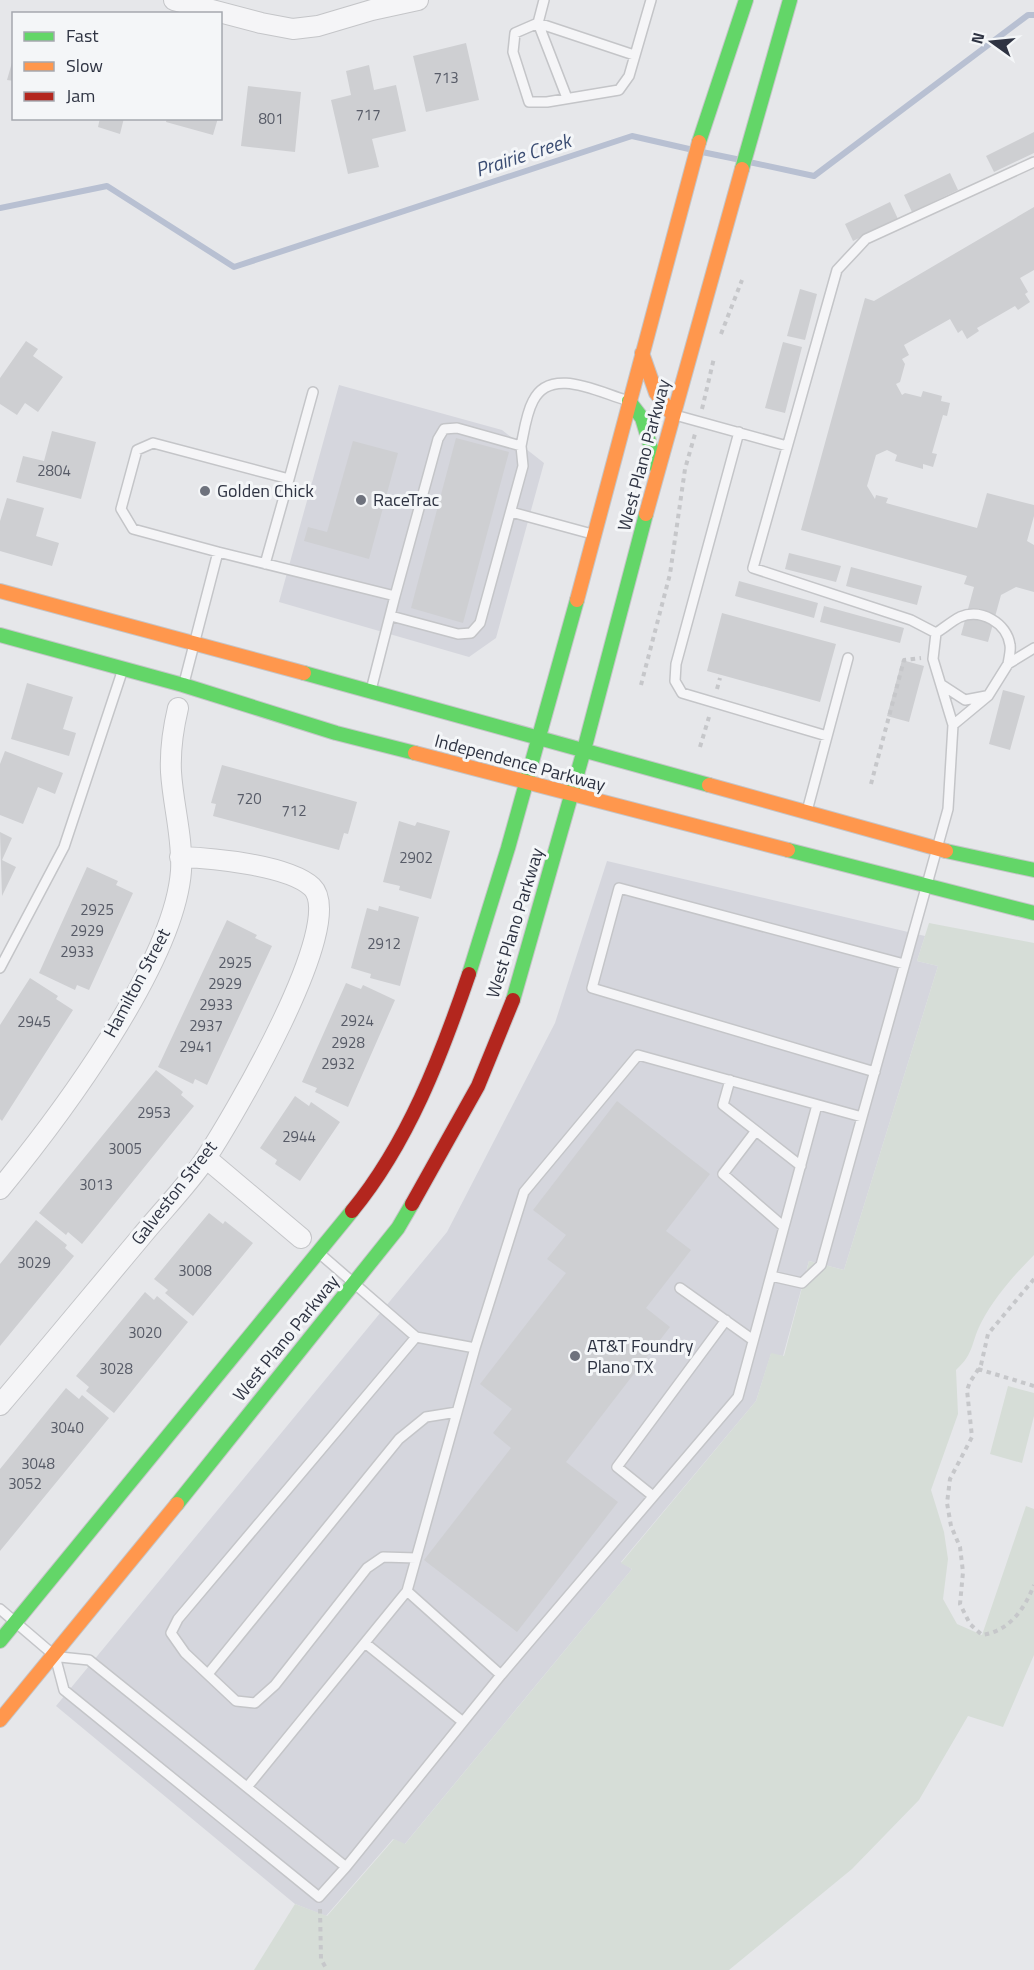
<svg xmlns="http://www.w3.org/2000/svg" width="1034" height="1970" viewBox="0 0 1034 1970" font-family="'Titillium Web',sans-serif">
  <style>
    .built { fill: #d5d6dd }
    .green { fill: #d6ddd7 }
    .lines { fill: none; stroke-linecap: round; stroke-linejoin: round }
    .stream { stroke: #b8c0d2; stroke-width: 6 }
    .building { fill: #cecfd2 }
    .lane-casing { stroke: #c4c5c8; stroke-width: 12 }
    .street-casing { stroke: #c4c5c8; stroke-width: 22 }
    .fast-casing { stroke: #c4c5c8; stroke-width: 16 }
    .slow-casing { stroke: #c4c5c8; stroke-width: 16 }
    .jam-casing { stroke: #c4c5c8; stroke-width: 16 }
    .path { stroke: #c6c7ca; stroke-width: 4; stroke-dasharray: 4.5 4.5; stroke-linecap: butt }
    .lane { stroke: #f5f5f7; stroke-width: 9 }
    .street { stroke: #f5f5f7; stroke-width: 20 }
    .fast { stroke: #63d668; stroke-width: 14 }
    .slow { stroke: #ff974d; stroke-width: 14 }
    .jam { stroke: #b3261e; stroke-width: 14 }
    .poi-dot { fill: #6e727d; stroke: #f4f6f8; stroke-width: 2 }
    .labels { text-anchor: middle; stroke-width: 6; stroke-linejoin: round; paint-order: stroke }
    .number-label { font-size: 15px; fill: #575b67 }
    .street-label { font-size: 18px; fill: #2e3342; stroke: #f4f6f8 }
    .poi-label { font-size: 18px; fill: #2e3342; stroke: #f4f6f8; text-anchor: start }
    .water-label { font-size: 20px; font-style: italic; fill: #3b4d73; stroke: #f4f6f8 }
  </style>
  <rect width="100%" height="100%" fill="#e6e7ea"/>
  <path class="built" d="M339 385 502 430 544 463 496 638 469 657 279 602Z
    M607 861 925 936 917 961 938 966 844 1270 809 1261 783 1356 771 1354 756 1401 621 1562 632 1569 404 1845 393 1839 326 1916 295 1904 56 1706 447 1232 555 1023Z"/>
  <path class="green" d="M929 923 1034 943V1255C1014 1275 995 1297 982 1321 971 1341 975 1353 956 1370L958 1414 931 1490 944 1532 948 1559 943 1599 957 1624 982 1635 1026 1506 1034 1509V1655L1003 1727 968 1716 919 1800 852 1869 729 1970H254L295 1904 327 1916 394 1839 405 1844 632 1569 621 1563 756 1401 771 1353 784 1356 809 1261 844 1270 938 966 917 961Z
    M1008 1386 1034 1393V1416L1022 1463 990 1454Z"/>
  <g class="lines">
    <path class="stream" d="M702 152 736 159
      M749 162 814 176 1028 15H1034
      M0 208 107 186 234 267 632 136 689 149"/>
  </g>
  <path class="building" d="M466 43 479 100 426 112 413 56Z
    M13 59H14V81L7 80Z
    M369 65 374 90 396 85 406 131 372 139 379 167 348 174 331 100 351 95 346 71Z
    M248 86 301 92 295 152 241 146Z
    M100 118H124L120 134 98 127Z
    M167 118H218L213 135 166 122Z
    M1034 132V153L994 172 986 156Z
    M950 173 958 190 912 212 904 195Z
    M890 202 898 219 853 241 845 224Z
    M1034 207V270L1020 278 1028 292 1025 294 1030 302 1018 310 1015 306 977 328 979 331 967 339 962 330 958 333 950 319 904 345 909 355 902 359 905 364 900 382 896 384 902 395 905 393 921 397 923 391 942 396 941 401 950 403 947 416 943 415 932 453 937 454 933 467 923 464V469L895 461 897 455 887 450 876 455 867 486 875 499 876 495 888 498 886 503 977 528 987 493 1034 505V516L1027 541 1034 545V592L1016 587 1001 595 988 642 961 635 974 587 964 584 967 576 801 530 865 298 874 301Z
    M800 289 817 294 805 340 787 336Z
    M26 341 38 349 33 356 63 377 38 412 25 403 17 415 0 404V378Z
    M783 342 802 347 785 413 765 408Z
    M52 431 96 442 81 499 16 482 23 456 44 461Z
    M456 438 509 452 463 623 411 608Z
    M353 441 398 453 369 559 304 541 308 527 327 532Z
    M7 498 44 508 36 536 59 543 52 566 0 551V521Z
    M789 553 841 566 836 582 785 569Z
    M851 567 922 586 917 605 846 586Z
    M739 581 818 603 814 618 735 596Z
    M824 606 904 628 900 643 820 622Z
    M722 613 836 644 820 702 707 671Z
    M902 660 924 666 909 722 887 716Z
    M27 683 73 697 63 729 76 733 69 756 11 739Z
    M1003 690 1025 696 1010 750 989 744Z
    M5 751 63 773 55 794 38 787 23 824 0 815V764Z
    M222 765 357 802 348 834 344 833 339 850 213 816 216 804 211 803Z
    M399 821 415 826 417 822 450 831 431 899 399 890 400 886 383 882Z
    M0 832 12 838 2 860 16 867 2 896Z
    M87 867 118 881 116 885 133 893 89 990 77 985 75 990 39 973Z
    M379 906 419 917 400 986 370 978 371 974 351 968 367 908 378 911Z
    M227 920 257 935 255 938 272 946 207 1085 195 1079 193 1084 158 1067Z
    M30 978 58 996 56 999 73 1010 2 1121 0 1119V1025Z
    M346 983 361 989 363 985 395 1000 348 1107 315 1092 317 1088 302 1082Z
    M156 1070 183 1092 181 1095 194 1106 82 1244 68 1232 66 1235 39 1213Z
    M295 1096 309 1106 311 1102 340 1122 300 1181 275 1164 277 1160 260 1148Z
    M617 1101 710 1174 666 1231 691 1250 646 1308 670 1327 566 1462 618 1502 517 1632 424 1560 511 1448 493 1433 512 1409 480 1384 566 1273 547 1259 566 1235 533 1210Z
    M209 1213 223 1224 225 1221 253 1243 193 1316 165 1293 168 1290 154 1279Z
    M36 1220 67 1245 65 1248 74 1256 0 1346V1264Z
    M145 1292 154 1300 157 1296 188 1322 114 1413 86 1391 89 1387 76 1376Z
    M66 1388 79 1399 82 1395 109 1418 0 1551V1469Z"/>
  <g class="lines">
    <g class="lane-casing">
      <path id="lane" d="M544 0 538 23 515 33 513 52 529 102H547L619 90 629 76 651 0
        M567 98 538 23 634 55
        M675 415 787 446
        M739 432 676 664 675 681 682 693 827 736
        M289 479 313 392
        M511 512 592 534
        M218 552 133 529 121 509 137 450 153 443 289 479 265 564
        M395 596 438 439 444 429 457 428 521 446C524 432 526 414 533 401 550 366 598 392 626 400
        M391 616 458 634 471 633 480 623 523 466 521 446
        M936 633C944 628 952 621 960 617 981 608 1007 623 1010 645 1011 650 1009 658 1008 664
        M184 683 218 552 395 596 371 690
        M942 685 965 700 986 696
        M953 725 988 696 1008 664 1034 648
        M807 811 848 658
        M0 968 64 847 122 672
        M875 1072 592 988 619 888 904 964
        M730 1080 723 1105 801 1166
        M755 1132 723 1174 784 1227
        M319 1253 416 1337 475 1348 524 1192 638 1055 862 1117 948 809 953 725 933 659 936 633 911 620 753 568 837 270 866 239 1034 162
        M771 1276 802 1283 821 1265 862 1117
        M680 1288 753 1340
        M653 1496 617 1467 726 1320
        M416 1558 383 1557 367 1568 275 1685 255 1703 236 1701 185 1653 171 1633 178 1619 416 1337
        M407 1591 475 1348
        M0 1609 55 1656 64 1690 319 1897 346 1867 89 1660 60 1657
        M365 1643 463 1722
        M208 1674 399 1439 426 1417 457 1412
        M248 1786 407 1591 501 1675 738 1397 817 1105
        M346 1867 501 1675"/>
    </g>
    <g class="street-casing">
      <path id="street" d="M174 0 261 23 293 29 318 26 372 10 418 0
        M206 1158 301 1238
        M0 1189C59 1117 174 964 181 871 183 838 173 805 171 772 170 751 173 729 178 708
        M0 1405C47 1350 93 1294 140 1238 161 1212 187 1186 206 1158 231 1120 349 922 312 887 288 865 212 858 180 857"/>
    </g>
    <g class="fast-casing">
      <path id="fast" d="M699 142 746 0
        M742 169 790 0
        M629 401 642 418 657 468
        M0 635 183 685 336 733 415 753
        M304 673 709 785
        M788 850 1034 913
        M946 851 1034 870
        M469 974 508 848 577 600
        M513 1000 584 750 646 514
        M177 1504 398 1228 412 1204
        M0 1641 352 1211"/>
    </g>
    <g class="slow-casing">
      <path id="slow" d="M642 353 656 393 672 414
        M646 514 742 169
        M0 591 304 673
        M577 600 699 142
        M415 753 788 850
        M709 785 946 851
        M0 1720 177 1504"/>
    </g>
    <g class="jam-casing">
      <path id="jam" d="M412 1204 478 1086 513 1000
        M352 1211C408 1143 441 1056 469 974"/>
    </g>
    <path class="path" d="M721 334 742 280
      M702 409 714 358
      M641 685 670 574 685 469 695 434
      M717 689 720 678
      M700 747 709 717
      M871 784 904 660 921 658
      M1034 1279 988 1334 981 1365 970 1382 967 1390 972 1437 950 1479 947 1503 951 1526 960 1547 963 1572 960 1604 970 1624 982 1635C1009 1631 1024 1610 1034 1585
      M978 1369 1034 1386
      M320 1909 321 1959 327 1970"/>
    <use href="#lane" class="lane"/>
    <use href="#street" class="street"/>
    <use href="#fast" class="fast"/>
    <use href="#slow" class="slow"/>
    <use href="#jam" class="jam"/>
  </g>
  <g class="poi-dot">
    <circle cx="205" cy="491" r="6"/>
    <circle cx="361" cy="500" r="6"/>
    <circle cx="575" cy="1356" r="6"/>
  </g>
  <g class="labels">
    <g class="number-label">
      <text x="446" y="83">713</text>
      <text x="368" y="120">717</text>
      <text x="271" y="124">801</text>
      <text x="54" y="476">2804</text>
      <text x="249" y="804">720</text>
      <text x="294" y="816">712</text>
      <text x="416" y="863">2902</text>
      <text x="97" y="915">2925</text>
      <text x="87" y="936">2929</text>
      <text x="384" y="949">2912</text>
      <text x="77" y="957">2933</text>
      <text x="235" y="968">2925</text>
      <text x="225" y="989">2929</text>
      <text x="216" y="1010">2933</text>
      <text x="357" y="1026">2924</text>
      <text x="34" y="1027">2945</text>
      <text x="206" y="1031">2937</text>
      <text x="348" y="1048">2928</text>
      <text x="196" y="1052">2941</text>
      <text x="338" y="1069">2932</text>
      <text x="154" y="1118">2953</text>
      <text x="299" y="1142">2944</text>
      <text x="125" y="1154">3005</text>
      <text x="96" y="1190">3013</text>
      <text x="34" y="1268">3029</text>
      <text x="195" y="1276">3008</text>
      <text x="145" y="1338">3020</text>
      <text x="116" y="1374">3028</text>
      <text x="67" y="1433">3040</text>
      <text x="38" y="1469">3048</text>
      <text x="25" y="1489">3052</text>
    </g>
    <g class="street-label">
      <text transform="translate(644 455) rotate(-75)" y="6">West Plano Parkway</text>
      <text transform="translate(520 763) rotate(15)" y="6">Independence Parkway</text>
      <text transform="translate(515 923) rotate(-73)" y="6">West Plano Parkway</text>
      <text transform="translate(137 983) rotate(-62)" y="6">Hamilton Street</text>
      <text transform="translate(174 1193) rotate(-52)" y="6">Galveston Street</text>
      <text transform="translate(286 1338) rotate(-51)" y="6">West Plano Parkway</text>
    </g>
    <g class="poi-label">
      <text x="217" y="497">Golden Chick</text>
      <text x="373" y="506">RaceTrac</text>
      <text x="587" y="1352">AT&amp;T Foundry<tspan x="587" dy="21">Plano TX</tspan></text>
    </g>
    <g class="water-label">
      <text transform="translate(523 155) rotate(-18)" y="7">Prairie Creek</text>
    </g>
  </g>
  <rect x="12" y="12" width="210" height="108" fill="#f4f6f8" stroke="#a5a8af" stroke-width="1.5"/>
  <rect x="24" y="32" width="30" height="9" fill="#63d668" stroke="#a5a8af" stroke-width="1.5"/>
  <text x="66" y="42" font-size="18" fill="#2e3342">Fast</text>
  <rect x="24" y="62" width="30" height="9" fill="#ff974d" stroke="#a5a8af" stroke-width="1.5"/>
  <text x="66" y="72" font-size="18" fill="#2e3342">Slow</text>
  <rect x="24" y="92" width="30" height="9" fill="#b3261e" stroke="#a5a8af" stroke-width="1.5"/>
  <text x="66" y="102" font-size="18" fill="#2e3342">Jam</text>
  <g transform="translate(992 42) rotate(285)" stroke="#f4f6f8" stroke-width="4.5" paint-order="stroke">
  <path d="M0-4.5L10 22L0 15L-10 22Z" fill="#2e3342"/>
  <text y="-9" font-size="16" font-weight="bold" text-anchor="middle" fill="#2e3342">N</text>
  </g>
</svg>
